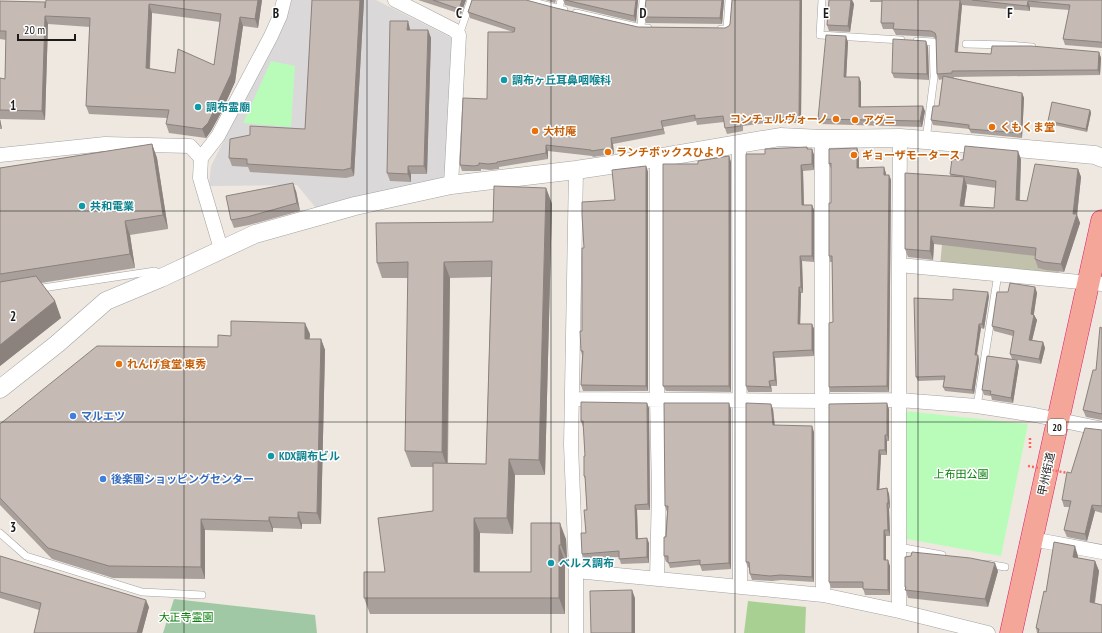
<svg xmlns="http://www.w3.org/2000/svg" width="1102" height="633" viewBox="0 0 1102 633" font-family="'PT Sans Narrow','Noto Sans JP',sans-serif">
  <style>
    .residential { fill: #dad8d8 }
    .construction { fill: #c2c1ac }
    .forest { fill: #a9d093 }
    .cemetery { fill: #a0c8a4 }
    .park { fill: #b9fcba }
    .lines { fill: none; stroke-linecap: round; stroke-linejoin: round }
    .service-casing { stroke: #a3a3a3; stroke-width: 8 }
    .minor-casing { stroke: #a3a3a3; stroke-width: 15 }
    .tertiary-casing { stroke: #a3a3a3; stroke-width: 19 }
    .trunk-casing { stroke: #df1a6b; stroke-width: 23 }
    .path { stroke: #ff6660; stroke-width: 2.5; stroke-dasharray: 2 2; stroke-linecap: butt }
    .service { stroke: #fff; stroke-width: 7 }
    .minor { stroke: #fff; stroke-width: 14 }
    .tertiary { stroke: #fff; stroke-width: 18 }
    .trunk { stroke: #f4a698; stroke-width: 22 }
    .path-bridge { stroke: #ff6660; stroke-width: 2.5; stroke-dasharray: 2 2; stroke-linecap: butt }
    .wall { fill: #aaa09b; fill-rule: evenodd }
    .shaded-wall { fill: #8b827e }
    .building { fill: #c6bab4; stroke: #8b827e; fill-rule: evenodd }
    .grid { fill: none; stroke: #1c1c1c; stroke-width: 1; stroke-opacity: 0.55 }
    .culture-dot { fill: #0f9aa8; stroke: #fff; stroke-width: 1.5 }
    .food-dot { fill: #e8710a; stroke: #fff; stroke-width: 1.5 }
    .shop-dot { fill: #3f7fe0; stroke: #fff; stroke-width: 1.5 }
    .labels { text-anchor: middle; stroke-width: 3; stroke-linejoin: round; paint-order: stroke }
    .shield { fill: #fff; stroke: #606060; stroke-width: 1 }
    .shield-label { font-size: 10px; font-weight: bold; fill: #1c1c1c }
    .culture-label { font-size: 11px; font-weight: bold; fill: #0d838f; stroke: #fff; text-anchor: start }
    .food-label { font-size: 11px; font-weight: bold; fill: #c56008; stroke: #fff; text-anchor: start }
    .shop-label { font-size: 11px; font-weight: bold; fill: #366cbe; stroke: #fff; text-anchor: start }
    .park-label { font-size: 11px; fill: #067d08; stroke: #fff }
    .street-label { font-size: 11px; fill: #1c1c1c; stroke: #fff }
    .grid-label { font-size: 13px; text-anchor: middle; font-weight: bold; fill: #1c1c1c; stroke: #fff; stroke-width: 3; stroke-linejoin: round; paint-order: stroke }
  </style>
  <rect width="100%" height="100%" fill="#eee8e0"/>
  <path class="residential" d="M289 0H376L454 39 445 178 316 208 297 185 209 186 211 166 271 48Z"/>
  <path class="construction" d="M945 212 1071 224 1058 275 940 266Z"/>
  <path class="forest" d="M748 601 806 607 805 633H744Z"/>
  <path class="cemetery" d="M174 599 315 615 317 633H163Z"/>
  <path class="park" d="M271 61 295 66 291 127 243 123Z
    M904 411 1028 424 1001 556 907 539Z"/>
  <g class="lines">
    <g class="service-casing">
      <path id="service" d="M526 0 564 10
        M822 0 820 35 901 40
        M559 9 561 0
        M576 13 641 28H648
        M641 28 643 0
        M721 29H727L729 0
        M459 35 471 0
        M917 41 933 42 934 77 926 140
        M966 44 1008 45 1032 47
        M36 289 155 271 160 276
        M977 406 998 274
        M0 533 26 556 142 592 202 595
        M899 547 942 555
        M987 564 1005 567"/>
    </g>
    <g class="minor-casing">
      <path id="minor" d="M395 0 454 30 459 35 451 185
        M822 139V401L823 595
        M739 144 740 586
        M0 155 105 144 190 146 201 158
        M221 249 200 178 201 158 218 136 271 36 280 16 284 0
        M899 265 1102 284
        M572 399 822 401 899 400 977 406 1035 415 1102 429
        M1032 539 1102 552
        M576 571 823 595 899 611 988 633
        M657 579 659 490 657 399V158
        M899 611V265L900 138
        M576 633V571L571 445 576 170"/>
    </g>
    <g class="tertiary-casing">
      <path id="tertiary" d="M0 389 57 344 106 301 161 278 255 234 355 206 451 185 576 170 657 158 780 137 822 139 900 138 926 140 1095 155 1102 158"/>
    </g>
    <g class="trunk-casing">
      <path id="trunk" d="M1011 633 1102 221"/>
    </g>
    <path class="path" d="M1030 448V438"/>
    <use href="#service" class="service"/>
    <use href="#minor" class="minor"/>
    <use href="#tertiary" class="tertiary"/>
    <use href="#trunk" class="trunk"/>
    <path class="path-bridge" d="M1028 466 1068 473"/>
  </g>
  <path class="wall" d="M46 0H262L258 28 243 26 235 82 222 111 211 131 206 138 169 133 166 124 167 118 89 114 86 106 90 27 48 24 45 120 0 119 2 129H0V78L5 79 6 40 0 39V1L46 3ZM152 13 220 22 214 65 175 73 150 69Z
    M312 0H364L354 176 346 178 250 172 248 167 232 166 229 158 305 129Z
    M418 0H466L461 14Z
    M545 0H556L555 3Z
    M563 0H638L636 22 565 5Z
    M646 0H724L722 24 646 23 644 17Z
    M732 0H802L801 123H766L743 126V131L727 134 725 128 724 122 697 125 696 121 663 127 665 134 613 144 614 154 593 157 592 156 548 151V159L499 167V169L490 170 481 169V171H462L460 165 487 99 513 32 470 18 468 12 556 8 638 27 725 28 729 26 730 24Z
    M829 0H852L854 4 850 32 829 31 827 25Z
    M870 0H1102V48L1065 45 1063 39 1069 10 1030 7V11L962 5 958 52 991 54 1099 52 1101 58 1100 75 954 77V78L1022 93 1024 98 1022 138 971 133 969 129 933 125 931 120 939 106 943 79 939 80 937 74 936 39 933 37 896 35 893 29H883L881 23 882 2H870Z
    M410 30H428L431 38 427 174H411V182L390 181 387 173Z
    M848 42 846 77 861 82V107L925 111 922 127 820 124 818 119Z
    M928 47 929 80 894 78 892 73Z
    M1090 110 1091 113 1087 132 1049 124 1048 121Z
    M152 144 157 158 168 229 130 235 135 268 41 283 55 301 61 318 0 366V168Z
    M807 147 808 149H812L814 155V170L803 171 804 205H812L814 210V262L802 261 803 293H801L800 324H812L814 329V356L775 358 777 386H771L772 392H748L746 386 765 154Z
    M857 148 859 154V168L886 173V175H889L891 180 889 392H830L829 387 833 322 832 262H830L829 256 831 203V169L829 164Z
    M729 156 731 162V392L666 391 663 386Z
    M1021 159 1020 200 1027 201 1078 169 1081 177 1077 215 1080 223 1064 272 1046 270 1038 268 1035 259 1036 256 934 244 933 260 908 257 905 249 951 177 950 174 963 160ZM966 184 996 188 994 208 964 206 967 186Z
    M646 166 648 172V391H583L581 385 582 355 581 351 582 331 584 248 615 200Z
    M546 188 552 204 545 475H515L513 534 480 533V572H531V523L566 539 567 560 565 561V614H370L364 598 433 511V467H411L405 451 408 278H382L377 263 493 222ZM491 277 486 464 448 463 450 278Z
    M296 191 300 211 249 225 234 228 231 220Z
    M1035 287 1037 293 1034 314V315L1037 320 1032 340 1043 342 1045 348 1041 364 1012 359 1010 354 1013 336 994 331 992 326 1008 292Z
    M989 296 984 329 981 328 977 355H978L979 360 974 394 945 391 943 387 944 380 918 381 916 377 953 300Z
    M1102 328V420L1086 417 1083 410 1096 370Z
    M310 334 309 339H321L325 350 321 524H302V529L273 528V532L205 530V579L113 578 52 559 0 505V424L218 347 231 336Z
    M1019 365 1013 403 992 400 991 396 984 395 982 390Z
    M649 408 650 510H637L638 538 649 543V563L621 564 619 557 584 559 582 554 586 533 587 510 585 479 584 476 585 456 584 427H583L581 421Z
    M731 409V569L702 571 700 565 670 568 668 562H666L664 556 667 512 665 506Z
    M773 409 775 426 814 432V582L782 580 772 581 752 580 750 574 749 567 748 568 746 562Z
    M889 409V441H887V455H881L879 489 887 488 889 494 890 503V508L889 509 890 536H886V560L890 566V595H865L863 588H831L829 582Z
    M1102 430V513L1095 511 1087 541 1067 537 1064 530 1070 507H1064L1062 500 1071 473Z
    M0 556 149 607 142 633H34L39 610 0 598Z
    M1078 556V558L1095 561 1099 571 1095 603 1102 633H1037L1036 628 1046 592Z
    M998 571 988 607 908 598 905 587Z"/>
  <path class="shaded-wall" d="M258 0H262L258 28 255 19Z
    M360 0H364L354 176 351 168Z
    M462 0H466L461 14 459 9Z
    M636 0H638L636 22 634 16Z
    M722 0H724L722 24 720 18Z
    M800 0H802L801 123 799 118Z
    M851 0H852L854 4 850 32 848 26Z
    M960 0 962 5 957 58 955 52Z
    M1028 1 1030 7V11L1027 6Z
    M149 4 152 13 149 77 146 68Z
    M45 16 48 24 45 120 42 111Z
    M240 17 243 26 235 82 222 111 211 131 206 138 202 129Z
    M408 21 410 29V38L407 30Z
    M428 30 431 38 427 174 424 166Z
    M846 36 848 42 846 82 844 77Z
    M926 41 928 47 929 80 927 74Z
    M1099 52 1101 58 1100 75 1098 70Z
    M859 77 861 82V113L859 107Z
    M1022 93 1024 98 1022 138 1021 133Z
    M923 106 925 111 922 127 920 121Z
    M1090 110 1091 113 1087 132 1086 129Z
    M0 118V119L2 129 0 125Z
    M661 121 663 127 665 134 663 129Z
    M611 138 613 144 614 154 612 148Z
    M152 144 157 158 168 229 163 215Z
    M546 145 548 151V159L546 153Z
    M857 148 859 154V173L857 168Z
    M812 149 814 155V170L812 164Z
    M1018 151 1021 159 1019 208 1016 200Z
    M729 156 731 162V392L729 386Z
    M801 165 803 171 804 211 802 205Z
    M408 166 411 174V182L408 174Z
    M646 166 648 172V391L646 386Z
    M884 167 886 173V180L884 175Z
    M1078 169 1081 177 1077 215 1080 223 1064 272 1061 264 1073 214Z
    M889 175 891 180 889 392 887 386Z
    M964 177 967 186 963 214 960 206Z
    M293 183 296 191 300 211 297 203Z
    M546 188 552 204 545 475 539 460Z
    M812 205 814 210V262L812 256Z
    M125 221 130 235 135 268 130 254Z
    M931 236 934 244 933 260 930 251Z
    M800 256 802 261 803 293 801 287Z
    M444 262 450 278 447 467 442 452Z
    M799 287 801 293 800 330 798 324Z
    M1035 287 1037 293 1033 319 1031 314Z
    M988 292 989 296 984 329 982 324Z
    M55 301 61 318 0 366V345Z
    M1034 315 1037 320 1031 345 1029 340Z
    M305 323 310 334 309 350 305 339Z
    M812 324 814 329V356L812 350Z
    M979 324 981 328 976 359 975 355Z
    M321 339 325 350 321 524 317 513Z
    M1043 342 1045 348 1041 364 1039 359Z
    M773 352 775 358 777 386 775 380Z
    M978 355 979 360 974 394 972 390Z
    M1017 360 1019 365 1013 403 1011 398Z
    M769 381 771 386 772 392 770 387Z
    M647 403 649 408 650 510 648 504Z
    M729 403 731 409V569L729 563Z
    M887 403 889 409V441L887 435Z
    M771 404 773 409 775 431 773 425Z
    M812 426 814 432V582L812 577Z
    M885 435 887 441V455L885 450Z
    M879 450 881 455 879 495 877 490Z
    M509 459 515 475 513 534 507 518Z
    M887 488 889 494 890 508 888 503Z
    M887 503 889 509 890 536 888 530Z
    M635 505 637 510 638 544 636 539Z
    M1092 505 1095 511 1087 541 1085 534Z
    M298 512 302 524V529L298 518Z
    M269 517 273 528V532L269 521Z
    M474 518 480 533 479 587 474 572Z
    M201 519 205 530V579L201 567Z
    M560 523 566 539 567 560 561 545Z
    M884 530 886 536V566L884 560Z
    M647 538 649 543V563L647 557Z
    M559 545 565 561V614L559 598Z
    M1075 546 1078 556 1077 567 1073 557Z
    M888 560 890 566V595L888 590Z
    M1095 561 1099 571 1093 612 1090 602Z
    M995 563 998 571 988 607 985 599Z
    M632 590 635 598V633H632Z
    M146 600 149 607 142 633H137Z"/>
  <path class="building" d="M46 0H258L255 19 240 17 231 74 218 102 208 123 202 129 166 124 169 110 86 106 90 18 45 16 42 111 0 110V78L5 79 6 31H0V1L45 2V8ZM149 4 221 14 214 65 178 49 175 73 146 68Z
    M312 0H360L351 168 343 170 247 164V159L229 158 230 139 250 135V126L305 129Z
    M433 0H462L459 9Z
    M472 0H526L556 8 638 27 725 28 729 26 730 24 732 0H800L799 118 764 117 740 121 741 126 725 128 723 116 695 119V115L661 121 663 129 611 138 612 148 591 151V150L546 145V153L497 162V163L488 164 479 163V165L474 166 460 165 463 98 487 99 488 32H514L515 28 468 12Z
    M565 0H636L634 16Z
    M646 0H722L720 18 644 17Z
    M829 0H851L848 26 827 25Z
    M882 0H960L955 52 991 54 992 46H1031L1099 52 1098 70 952 71V73L937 74 936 36 935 33 931 31 893 29 894 23H881Z
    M972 0H1102V43L1100 42 1063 39 1070 5 1028 1 1027 6Z
    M390 21H408L407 30H428L424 166H408V174L387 173Z
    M826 35 846 36 844 77H859V107L923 106 920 121 818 119Z
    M893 39 926 41 927 74 892 73Z
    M943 76 1022 93 1021 133 969 129V125L931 120 933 106H939Z
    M1052 102 1090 110 1086 129 1048 121Z
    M152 144 163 215 125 221 130 254 0 274V168Z
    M965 146 1018 151 1016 200 1027 201 1035 164 1078 169 1073 214H1077L1061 264 1043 262 1035 259 1036 248 931 236 930 251 905 249V173L964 177 960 206 994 208 996 181 950 174 952 159 963 160Z
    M807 147V149H812V164L801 165 802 205H812V256H800L801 287H799L798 324H812V350L773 352 775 380 769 381 770 387 746 386V154H765V149Z
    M857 148V168L884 167V175H889L887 386 829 387V323L833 322 832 256H829V203H831V163L829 164V149Z
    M729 156V386H663V164H698V161Z
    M646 166V386L581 385 583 351H581L580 331H582V248H584L582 215V202L615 200 612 170Z
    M293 183 297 203 247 217 231 220 226 196Z
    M494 186 546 188 539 460 509 459 507 518H474V572H531V523H560L561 545H559V598H364V572H385L378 518 433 511V463L486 464 492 261 444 262 442 452 405 451 408 262 377 263 376 223 493 222Z
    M36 276 55 301 0 345V282Z
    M1010 283 1035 287 1031 314 1034 315 1029 340 1043 342 1039 359 1010 354 1014 331 992 326 997 292H1008Z
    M953 289 988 292 982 324H979L975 355H978L972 390 943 387 945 376 916 377 914 298 953 300Z
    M231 321 305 323V339H321L317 513 298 512V518L269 517V521L201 519V567L109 566 48 548 0 498V424L97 346 218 347V335L231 336Z
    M1100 327 1102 328V414L1083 410 1093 370H1096Z
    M987 356 1017 360 1011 398 990 394 991 391 982 390Z
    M581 402 647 403 648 504 635 505 636 539 647 538V557L619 559V551L582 554 581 533H586L584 510H587L585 476H584V456H585L583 421H581Z
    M664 403H729V563L700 565V560L668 563V556H664V537H666L668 506H665Z
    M746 403 771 404 773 425 812 426V577L780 575 770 576 750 574 749 562H746Z
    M887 403V435H885V450H879L877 490 887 488 888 498V503H887L888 530H884V560H888V590L863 589V582H829V404Z
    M1085 428 1102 430V506L1092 505 1085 534 1064 530 1071 501 1062 500 1067 472 1071 473Z
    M1054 542 1075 546 1073 557 1095 561 1090 602 1102 605V633H1038L1039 629 1036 628 1044 591 1046 592Z
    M912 552 970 558 995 563 985 599 905 590 906 587H905V557L911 556Z
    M0 556 146 600 137 633H34L41 603 0 592Z
    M632 590V633H591L590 591Z"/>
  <path class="grid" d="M184 0V633M367 0V633M551 0V633M735 0V633M918 0V633M0 211H1102M0 422H1102"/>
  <g class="culture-dot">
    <circle cx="504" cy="80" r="4"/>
    <circle cx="198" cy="107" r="4"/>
    <circle cx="82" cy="206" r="4"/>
    <circle cx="271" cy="456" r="4"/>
    <circle cx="551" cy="563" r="4"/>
  </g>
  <g class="food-dot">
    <circle cx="836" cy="119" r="4"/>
    <circle cx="855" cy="120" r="4"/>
    <circle cx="992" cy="127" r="4"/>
    <circle cx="535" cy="131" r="4"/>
    <circle cx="608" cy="152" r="4"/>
    <circle cx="854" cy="155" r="4"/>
    <circle cx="119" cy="364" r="4"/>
  </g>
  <g class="shop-dot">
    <circle cx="73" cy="416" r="4"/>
    <circle cx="103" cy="479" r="4"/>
  </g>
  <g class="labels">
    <rect class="shield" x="1048" y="419" width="18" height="16" rx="3"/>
    <g class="shield-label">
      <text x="1057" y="431">20</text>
    </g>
    <g class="culture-label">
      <text x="512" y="84">調布ヶ丘耳鼻咽喉科</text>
      <text x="206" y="111">調布霊廟</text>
      <text x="90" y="210">共和電業</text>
      <text x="279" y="460">KDX調布ビル</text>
      <text x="559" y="567">ベルス調布</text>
    </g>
    <g class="food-label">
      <text x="828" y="123" text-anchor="end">コンチェルヴォーノ</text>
      <text x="863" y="124">アグニ</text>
      <text x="1000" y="131">くもくま堂</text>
      <text x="543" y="135">大村庵</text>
      <text x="616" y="156">ランチボックスひより</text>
      <text x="862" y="159">ギョーザモータース</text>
      <text x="127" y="368">れんげ食堂 東秀</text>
    </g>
    <g class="shop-label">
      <text x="81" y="420">マルエツ</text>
      <text x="111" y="483">後楽園ショッピングセンター</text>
    </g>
    <g class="park-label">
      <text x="961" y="478">上布田公園</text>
      <text x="186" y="621">大正寺霊園</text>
    </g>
    <g class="street-label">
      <text transform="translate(1046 474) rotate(-78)" y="4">甲州街道</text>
    </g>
  </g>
  <g class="grid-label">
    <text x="276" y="18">B</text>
    <text x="459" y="18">C</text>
    <text x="643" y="18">D</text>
    <text x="826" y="18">E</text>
    <text x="1010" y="18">F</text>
    <text x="13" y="110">1</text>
    <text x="13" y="321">2</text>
    <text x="13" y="532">3</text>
  </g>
  <path d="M18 34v6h57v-6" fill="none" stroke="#1c1c1c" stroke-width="2"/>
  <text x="24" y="34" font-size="12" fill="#1c1c1c" stroke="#ffffff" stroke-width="3" paint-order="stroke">20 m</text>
</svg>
